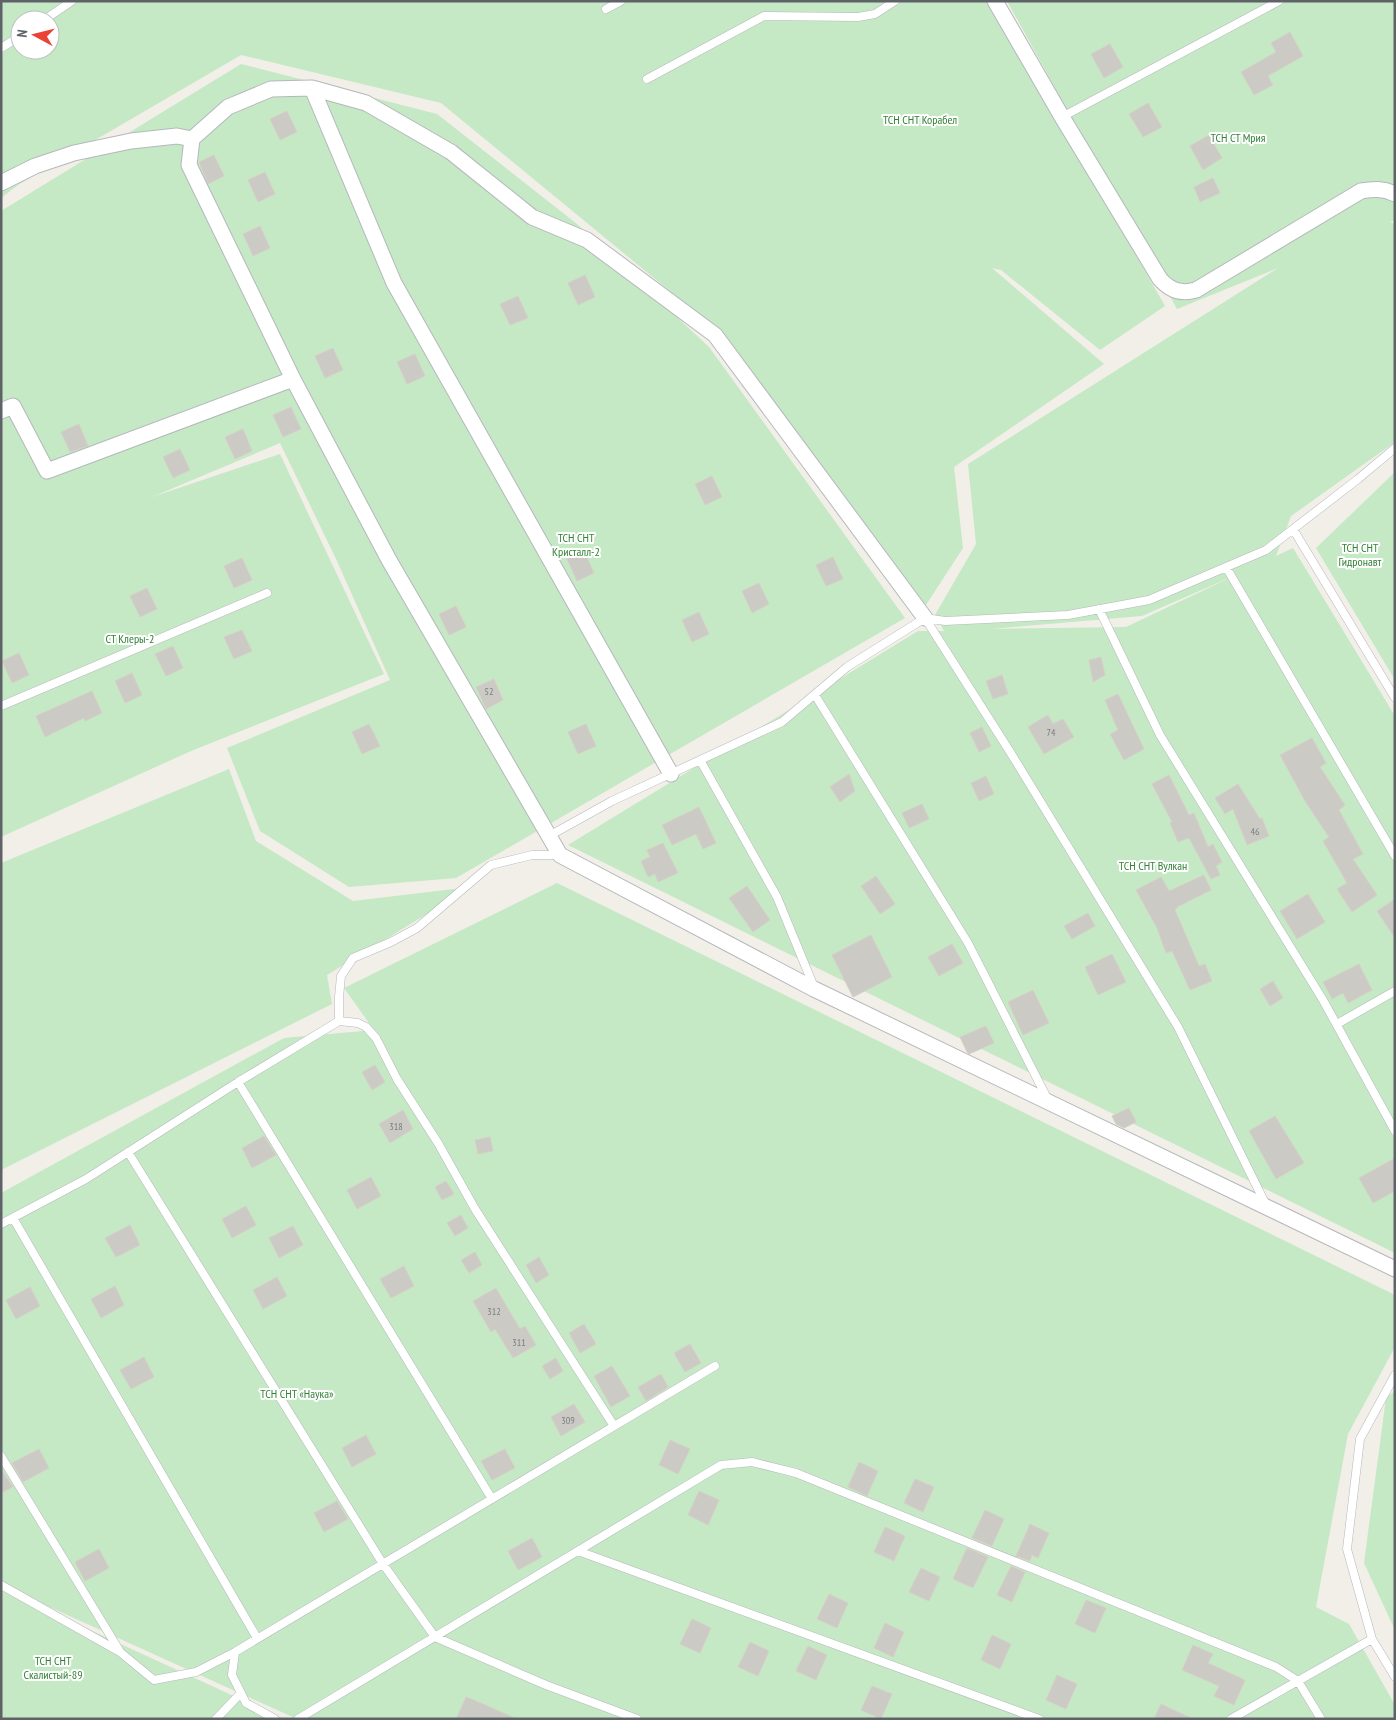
<svg xmlns="http://www.w3.org/2000/svg" width="1396" height="1720" viewBox="0 0 1396 1720" font-family="'PT Sans Narrow',sans-serif">
  <style>
    .green { fill: #c5e8c5; fill-rule: evenodd }
    .building { fill: #cccac5; stroke: #d6d1c6 }
    .lines { fill: none; stroke-linecap: round; stroke-linejoin: round }
    .lane-casing { stroke: #b5b8bc; stroke-width: 9 }
    .street-casing { stroke: #b5b8bc; stroke-width: 17 }
    .lane { stroke: #fff; stroke-width: 8 }
    .street { stroke: #fff; stroke-width: 15 }
    .labels { text-anchor: middle; stroke-width: 4; stroke-linejoin: round; paint-order: stroke }
    .number-label { font-size: 10px; fill: #7a7d7f }
    .park-label { font-size: 12px; fill: #348238; stroke: #fff }
  </style>
  <rect width="100%" height="100%" fill="#f1efe8"/>
  <path class="green" d="M1 1H991L1165 306 1100 350 1001 270 992 268 1104 364 954 467 963 548 924 608 699 315 441 103 241 55 18 185 1 198ZM20 20H50V50H20Z
    M1007 1H1395V220L1390 222 1395 224V442L1291 516 1276 556 1293 548 1395 716V1253L568 845 918 631H944L935 615 976 544 968 464 1278 268 1177 309ZM1236 575 1126 627 990 629 1142 616Z
    M241 64 437 114 577 224 709 347 905 618 456 878 349 887 260 831 227 748 390 680 337 561 280 443 152 497 280 454 384 674 191 751 1 837V211Z
    M1395 472V680L1316 548Z
    M229 769 256 841 353 901 471 887 327 975 332 1004 1 1170V863Z
    M557 883 1395 1295V1347L1348 1434 1316 1607 1349 1624 1395 1705V1719H297L1 1585V1193L284 1038 374 1030 344 988Z
    M1395 1391V1630L1364 1563 1386 1398Z
    M1 1589 284 1719H1Z"/>
  <path class="building" d="M1290 32 1303 56 1268 76 1273 85 1254 95 1241 72 1276 52 1271 43Z
    M1110 44 1123 67 1104 78 1091 54Z
    M1148 103 1162 127 1143 137 1129 114Z
    M287 111 297 132 280 140 270 119Z
    M1209 135 1222 158 1203 170 1190 146Z
    M214 155 224 176 208 184 199 162Z
    M265 172 275 194 258 202 248 180Z
    M1213 178 1220 193 1200 202 1194 187Z
    M260 226 270 248 253 256 243 234Z
    M585 275 595 297 578 305 568 283Z
    M518 296 528 318 510 325 500 304Z
    M333 348 343 370 325 378 315 356Z
    M415 354 425 376 407 384 397 362Z
    M291 407 301 429 283 437 273 415Z
    M79 424 88 446 70 452 61 432Z
    M243 429 252 451 235 459 225 437Z
    M180 449 190 470 173 478 163 457Z
    M712 476 722 497 705 505 695 484Z
    M584 551 594 573 577 581 567 559Z
    M833 557 843 579 826 586 816 565Z
    M242 558 252 580 234 588 224 566Z
    M759 583 769 604 752 613 742 591Z
    M147 588 157 609 140 617 130 596Z
    M456 606 466 627 449 635 439 614Z
    M699 612 709 634 692 642 682 620Z
    M242 630 252 651 234 659 224 637Z
    M173 646 183 668 166 676 155 654Z
    M19 653 29 675 12 683 2 661Z
    M1101 657 1105 675 1093 682 1089 660Z
    M132 673 142 695 125 703 115 681Z
    M1002 675 1008 694 993 699 986 681Z
    M494 679 503 700 486 709 476 687Z
    M92 691 102 713 85 721 84 718 45 737 36 716Z
    M1118 694 1144 749 1124 760 1110 734 1118 730 1105 700Z
    M1048 715 1053 724 1063 719 1074 737 1044 754 1028 727Z
    M369 724 380 746 362 754 352 732Z
    M586 724 596 746 578 754 568 732Z
    M982 727 991 746 979 752 970 733Z
    M1312 738 1326 763 1320 767 1345 805 1339 810 1363 854 1353 859 1377 895 1352 912 1337 889 1347 883 1323 841 1329 837 1305 801 1280 755Z
    M849 774 855 791 840 802 830 787Z
    M1169 775 1189 815 1194 813 1208 847 1213 844 1222 862 1216 866 1220 875 1211 879 1189 838 1178 842 1170 823 1172 822 1152 784Z
    M986 776 994 794 979 801 971 783Z
    M1238 784 1260 819 1262 818 1269 836 1247 845 1233 809 1225 814 1215 798Z
    M922 804 929 819 909 828 902 813Z
    M699 807 716 843 703 849 696 834 672 845 662 825Z
    M663 843 678 873 658 882 655 874 648 877 641 861 650 857 647 850Z
    M1204 875 1211 890 1177 907V908L1175 910 1199 966 1205 964 1212 981 1190 990 1172 951 1166 953 1157 928 1136 890 1161 877 1169 891Z
    M876 876 895 904 880 914 861 886Z
    M747 886 770 920 753 932 729 898Z
    M1308 894 1325 922 1297 939 1280 911Z
    M1395 899V938L1377 911Z
    M1088 913 1095 926 1072 939 1064 926Z
    M871 935 892 977 853 997 832 955Z
    M952 944 963 963 939 976 928 957Z
    M1112 954 1126 982 1098 995 1085 967Z
    M1359 964 1372 990 1348 1003 1343 993 1332 999 1323 982Z
    M1273 981 1283 998 1270 1006 1260 989Z
    M1033 990 1049 1023 1023 1035 1008 1002Z
    M986 1026 994 1043 969 1054 967 1052 960 1037Z
    M375 1065 385 1082 372 1090 362 1072Z
    M1129 1108 1136 1122 1124 1128 1116 1124 1112 1116Z
    M403 1110 413 1129 390 1143 379 1124Z
    M1275 1116 1304 1163 1276 1179 1249 1131Z
    M264 1136 276 1155 252 1168 242 1148Z
    M490 1137 493 1151 478 1154 475 1140Z
    M1395 1158V1191L1373 1203 1359 1178Z
    M371 1177 381 1196 357 1209 347 1190Z
    M446 1181 454 1194 442 1200 435 1187Z
    M246 1206 256 1225 232 1238 222 1219Z
    M461 1215 468 1228 455 1236 447 1223Z
    M130 1225 140 1245 116 1257 105 1238Z
    M293 1226 303 1245 279 1258 269 1238Z
    M475 1252 482 1265 469 1273 461 1260Z
    M539 1257 549 1275 536 1283 526 1265Z
    M404 1266 414 1286 391 1298 380 1279Z
    M277 1277 287 1296 263 1309 253 1290Z
    M115 1286 124 1305 101 1318 91 1299Z
    M30 1287 40 1306 16 1319 6 1300Z
    M496 1288 520 1329 525 1326 536 1345 513 1358 495 1329 491 1332 473 1301Z
    M584 1324 596 1344 580 1353 569 1333Z
    M690 1344 701 1363 685 1372 674 1353Z
    M144 1357 154 1377 131 1389 120 1370Z
    M556 1358 563 1371 550 1379 542 1366Z
    M612 1366 630 1396 611 1407 594 1376Z
    M661 1374 668 1387 646 1401 638 1387Z
    M574 1404 585 1422 561 1436 551 1417Z
    M366 1435 376 1454 352 1467 342 1448Z
    M670 1440 690 1449 678 1474 659 1465Z
    M39 1449 49 1468 23 1482 12 1463Z
    M505 1449 515 1468 492 1480 481 1461Z
    M859 1462 878 1471 867 1496 848 1487Z
    M1 1469 13 1487 1 1493Z
    M915 1479 934 1487 923 1512 904 1503Z
    M699 1491 719 1500 708 1525 688 1515Z
    M337 1501 348 1519 324 1532 314 1513Z
    M985 1510 1004 1519 992 1546 972 1538Z
    M1030 1524 1049 1533 1038 1558 1032 1555 1030 1561 1016 1556Z
    M885 1527 905 1536 894 1561 874 1552Z
    M532 1538 542 1557 518 1570 508 1551Z
    M967 1548 988 1557 973 1588 953 1579Z
    M99 1549 109 1568 85 1581 75 1562Z
    M1011 1566 1025 1572 1012 1602 997 1595Z
    M921 1568 940 1577 929 1601 909 1592Z
    M829 1594 848 1603 837 1628 817 1619Z
    M1086 1600 1106 1608 1095 1633 1075 1624Z
    M692 1619 711 1628 700 1653 680 1644Z
    M885 1623 904 1632 893 1657 874 1648Z
    M992 1635 1011 1644 1000 1669 981 1660Z
    M750 1642 769 1651 758 1676 738 1667Z
    M1193 1645 1213 1654 1208 1663 1245 1680 1234 1705 1214 1696 1219 1686 1182 1670Z
    M808 1646 827 1655 816 1680 796 1671Z
    M1057 1675 1077 1684 1066 1709 1046 1700Z
    M872 1686 892 1694 881 1719 861 1710Z
    M466 1697 481 1703 517 1719H456Z
    M1161 1704 1193 1719H1154Z"/>
  <g class="lines">
    <g class="lane-casing">
      <path id="lane" d="M606 9 621 1
        M44 20 72 1
        M1 48 20 36
        M647 79 764 16 858 17 875 14 895 1
        M1062 117 1279 1
        M1293 529 1395 698
        M1226 567 1395 856
        M1099 609 1160 735 1323 1000 1395 1131
        M925 618 1012 755 1178 1027 1266 1205
        M815 695 968 943 1048 1100
        M1 706 267 593
        M700 760 777 897 814 987
        M549 836 612 801 782 722 847 667 925 618 945 621 1068 615 1149 600 1266 550 1358 479 1395 448
        M339 1021V997L341 976 353 958 391 942 417 928 491 865 532 855H560
        M1337 1024 1395 991
        M238 1082 492 1499
        M128 1152 383 1564 435 1637 546 1685 637 1719
        M13 1218 257 1638
        M1 1224 86 1179 238 1082 339 1021 358 1023 366 1027 376 1038 397 1079 438 1143 475 1209 614 1426
        M1395 1375 1360 1439 1347 1549 1372 1639 1395 1677
        M1 1456 119 1650
        M578 1551 1039 1719
        M1 1585 120 1652 154 1680 196 1672 235 1652
        M216 1719 241 1693
        M275 1719 246 1703 232 1675 235 1652 715 1366
        M298 1719 721 1465 752 1462 796 1473 1276 1667 1298 1681 1321 1719
        M1231 1719 1372 1639"/>
    </g>
    <g class="street-casing">
      <path id="street" d="M995 1 1062 117 1160 279C1171 291 1181 294 1196 290L1361 191C1373 189 1383 188 1395 194
        M312 88 394 283 671 774
        M1 183 35 166 74 153 131 141 177 136 192 139
        M1 411 13 406 47 471 293 379
        M925 618 715 335 587 240 532 217 451 152 366 103 312 88 271 89 228 107 192 139 189 165 293 379 389 560 560 855 814 989 1395 1269"/>
    </g>
    <use href="#lane" class="lane"/>
    <use href="#street" class="street"/>
  </g>
  <g class="labels">
    <g class="number-label">
      <text x="489" y="695">52</text>
      <text x="1051" y="736">74</text>
      <text x="1255" y="835">46</text>
      <text x="396" y="1130">318</text>
      <text x="494" y="1315">312</text>
      <text x="519" y="1346">311</text>
      <text x="568" y="1424">309</text>
    </g>
    <g class="park-label">
      <text x="920" y="124">ТСН СНТ Корабел</text>
      <text x="1238" y="142">ТСН СТ Мрия</text>
      <text x="576" y="542">ТСН СНТ<tspan x="576" dy="14">Кристалл-2</tspan></text>
      <text x="1360" y="552">ТСН СНТ<tspan x="1360" dy="14">Гидронавт</tspan></text>
      <text x="130" y="643">СТ Клеры-2</text>
      <text x="1153" y="870">ТСН СНТ Вулкан</text>
      <text x="297" y="1398">ТСН СНТ «Наука»</text>
      <text x="53" y="1665">ТСН СНТ<tspan x="53" dy="14">Скалистый-89</tspan></text>
    </g>
  </g>
  <rect width="1396" height="1720" fill="none" stroke="#5f6368" stroke-width="5"/>
  <g transform="translate(35 35) rotate(277)"><circle r="24" fill="#ffffff" stroke="#bfc1c3"/>
  <path d="M0-4L9 19L0 12L-9 19Z" fill="#ea4335"/>
  <text y="-8" font-size="14" font-weight="bold" text-anchor="middle" fill="#5f6368">N</text>
  </g>
</svg>
